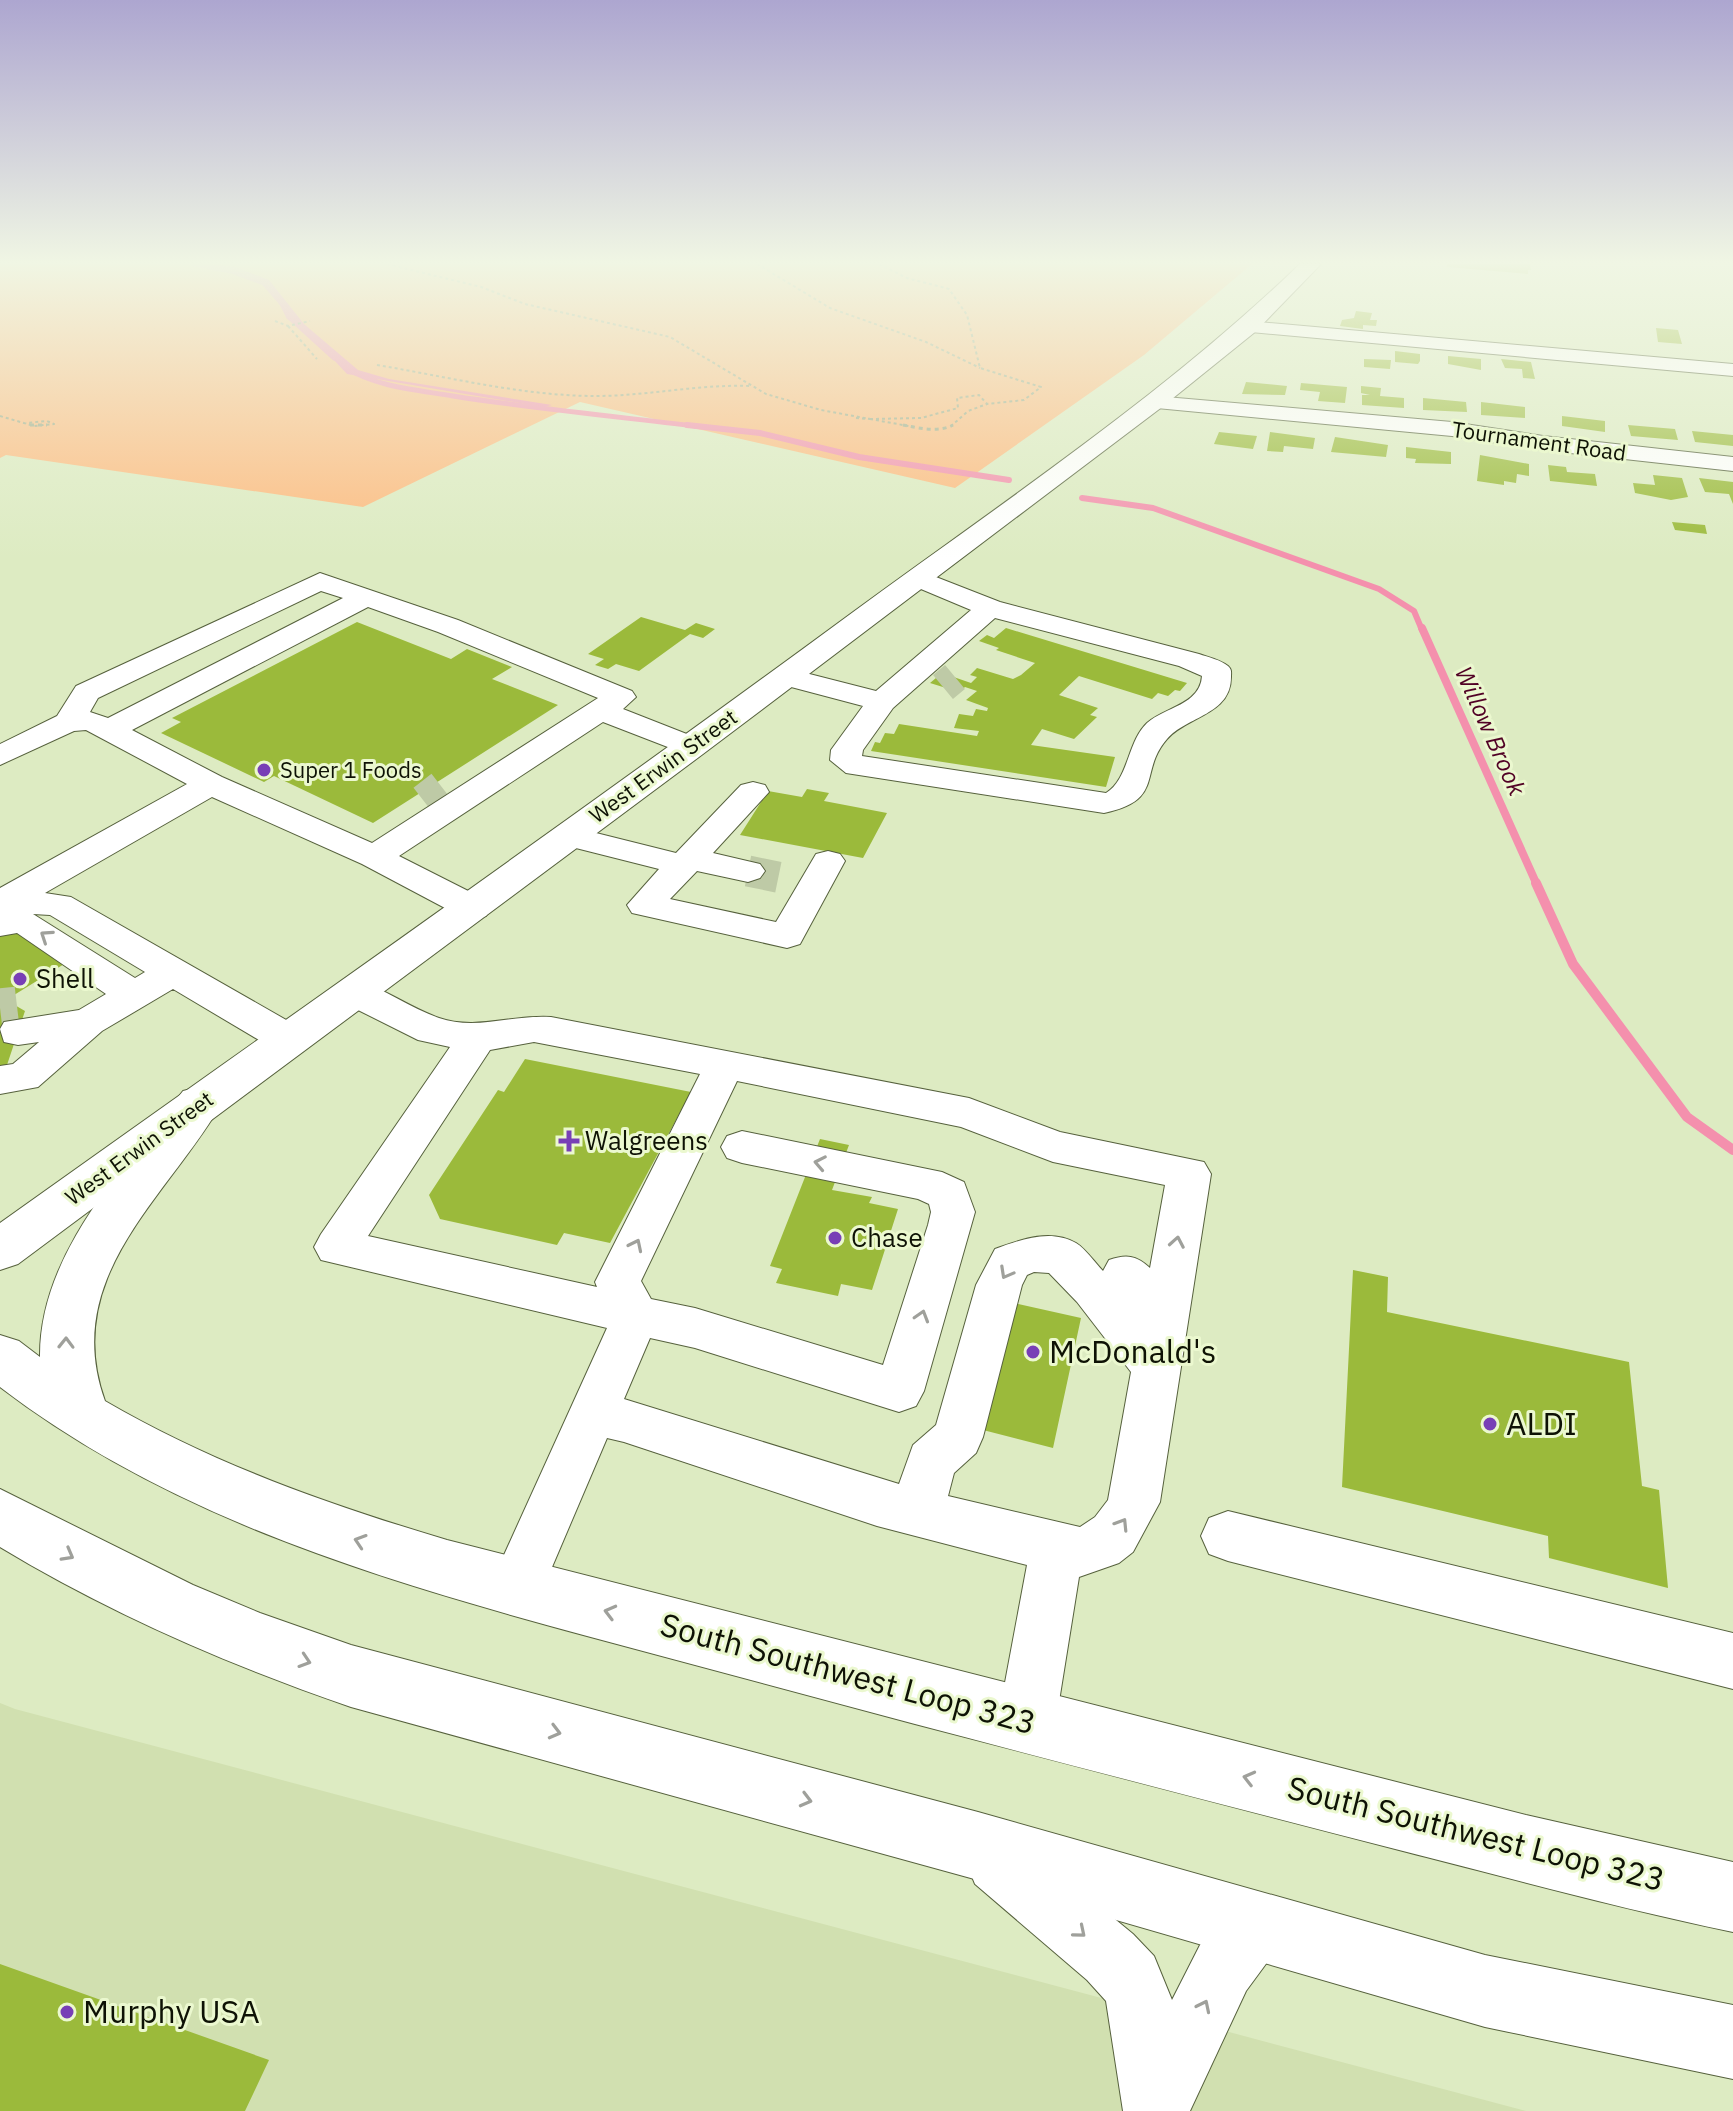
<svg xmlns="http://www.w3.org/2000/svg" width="1733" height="2111" viewBox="0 0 1733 2111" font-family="'IBM Plex Sans',sans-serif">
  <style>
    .built { fill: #d1e0b0 }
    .green { fill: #fdbb80 }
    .water { fill: #f490ad }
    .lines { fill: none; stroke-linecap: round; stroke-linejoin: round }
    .stream-far3 { stroke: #f490ad; stroke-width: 5 }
    .stream-far2 { stroke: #f490ad; stroke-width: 6 }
    .stream-far1 { stroke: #f490ad; stroke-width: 8 }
    .stream { stroke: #f490ad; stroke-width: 10 }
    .building { fill: #9bba3b }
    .minor-tunnel-far1 { stroke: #becaa6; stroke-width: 31; stroke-dasharray: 31 16; stroke-linecap: butt }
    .minor-tunnel { stroke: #becaa6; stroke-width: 39; stroke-dasharray: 39 20; stroke-linecap: butt }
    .minor-casing { stroke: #56613d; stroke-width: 2 }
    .major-casing { stroke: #56613d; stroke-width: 2 }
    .highway-casing { stroke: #56613d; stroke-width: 2 }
    .path-far1 { stroke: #9faa89; stroke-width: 2; stroke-dasharray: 3 3; stroke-linecap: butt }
    .path { stroke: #9faa89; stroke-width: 3; stroke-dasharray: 4 4; stroke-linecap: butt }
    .minor { fill: #fff; fill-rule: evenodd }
    .major { fill: #fff; fill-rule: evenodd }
    .highway { fill: #fff; fill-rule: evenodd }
    .oneway { stroke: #9fa09b }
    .poi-dot { fill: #783fb6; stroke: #ebf8cf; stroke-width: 3 }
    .labels { text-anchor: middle; stroke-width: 6; stroke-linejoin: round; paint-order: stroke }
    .far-street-label { font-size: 22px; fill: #0e1205; stroke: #ebf8cf }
    .far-poi-label { font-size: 22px; fill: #0e1205; stroke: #ebf8cf; text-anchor: start }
    .far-water-label { font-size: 24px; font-style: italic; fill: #510225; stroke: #ebf8cf }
    .poi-label { font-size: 26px; fill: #0e1205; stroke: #ebf8cf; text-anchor: start }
    .near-poi-label { font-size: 32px; fill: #0e1205; stroke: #ebf8cf; text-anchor: start }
    .near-street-label { font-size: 32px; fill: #0e1205; stroke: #ebf8cf }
  </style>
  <rect width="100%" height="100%" fill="#ddebc2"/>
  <path class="built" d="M0 1703 15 1709 1526 2111H0Z"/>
  <path class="green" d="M0 264H1252L1144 355 955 488 580 402 363 507 6 455 0 458Z"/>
  <path class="water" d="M204 264 235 267 269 280 304 324 358 370 389 379 552 405 543 407 347 374 301 325 287 319 269 284 235 269Z"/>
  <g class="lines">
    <path class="stream-far3" d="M194 264 231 271 264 283 285 307 289 317 334 358
      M346 368C376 387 418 390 453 396 536 409 620 417 704 427"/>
    <path class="stream-far2" d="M687 425 760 433 859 457 1009 480
      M1082 498 1153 508 1379 589 1414 611 1422 630"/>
    <path class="stream-far1" d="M1422 628 1537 885"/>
    <path class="stream" d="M1536 883 1573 964 1687 1117 1733 1150"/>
  </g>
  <path class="building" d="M1447 264H1530L1531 270H1528V274L1447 267Z
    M1356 311 1372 313 1370 320H1377L1376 326 1363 325V329L1340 326 1342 320 1354 318Z
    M1656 328 1678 330 1682 344 1658 342Z
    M1395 351 1420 354V361L1418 364 1395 362Z
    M1448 356 1481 359V370L1448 364Z
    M1364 359 1391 360 1390 369 1364 367Z
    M1501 359 1531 362 1535 379 1523 378 1522 369 1505 368Z
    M1246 382 1287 386 1285 395 1242 394Z
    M1301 383 1347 387 1345 403 1318 401 1320 392 1300 390Z
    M1361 386 1381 388 1380 396 1404 398V408L1362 405V395H1370L1361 393Z
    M1423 398 1466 402 1467 412 1423 410Z
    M1481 402 1525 407V418L1481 415Z
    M1562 416 1605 421V432L1562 426Z
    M1628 425 1675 429 1678 440 1631 436Z
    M1692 431 1733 435V446L1695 442Z
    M1219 432 1257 436 1253 449 1214 444Z
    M1270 432 1315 438 1313 449 1284 446 1283 452 1267 451Z
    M1335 437 1388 445 1386 457 1331 452Z
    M1406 447 1451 452V464L1415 463 1416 459 1406 458Z
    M1480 455 1529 464V476L1517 474 1516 483 1504 481V485L1477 481Z
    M1548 465 1566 467 1567 472 1595 474 1597 486 1550 481Z
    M1653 475 1682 478 1688 497 1671 500 1635 493 1633 483 1655 485Z
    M1699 478 1733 482V504L1729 494 1705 492Z
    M1672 522 1705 525 1707 534 1675 530Z
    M641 617 685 630 696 623 715 629 703 638 690 634 639 671 616 664 608 669 595 665 604 659 588 654Z
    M357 622 451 659 467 649 512 667 492 679 558 705 373 823 274 776 264 782 161 733 181 722 172 718Z
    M1006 628 1187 683 1180 691 1175 690 1168 696 1158 693 1152 699 1079 676 1059 695 1098 708 1090 715 1097 717 1074 739 1042 729 1031 745 1115 757 1106 787 871 751 875 742 880 743 885 733 894 734 899 724 977 736 979 731 954 728 959 714 973 716 976 709 987 711 988 708 966 700 977 691 965 687 959 692 930 683 942 673 971 683 977 677 970 675 977 668 1013 679 1021 675 1035 663 996 650 999 648 979 641 987 635 994 638Z
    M807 789 829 793 824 801 887 813 863 858 740 835 768 791 802 797Z
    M8 926 69 961 6 1000 25 1011 5 1071 0 1072V931Z
    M525 1059 691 1092 610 1243 564 1233 557 1245 440 1219 429 1195 498 1090 504 1092Z
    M820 1139 849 1145 832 1190 872 1197 869 1203 898 1209 872 1290 841 1284 838 1296 776 1283 782 1269 770 1266Z
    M1353 1270 1388 1277 1387 1312 1629 1362 1642 1486 1659 1490 1668 1588 1549 1558 1548 1536 1342 1487Z
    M1005 1301 1081 1318 1053 1448 983 1430Z
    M0 1964 269 2060 245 2111H0Z"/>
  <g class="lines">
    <path class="minor-tunnel-far1" d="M943 687 955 677
      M423 800 441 786
      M748 871 782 878"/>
    <path class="minor-tunnel" d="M0 1008 17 1006"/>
    <g class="minor-casing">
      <path id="minor" d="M1247 321 1733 364V376L1240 331 1237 327Z
        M1154 396 1452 422 1543 436 1733 457V471L1543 450 1452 436 1146 407 1143 402Z
        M918 570 1000 602 1199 654C1208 657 1221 660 1228 666 1232 670 1231 672 1231 677 1231 715 1187 716 1167 739 1138 772 1166 800 1104 813L846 773 830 760 831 750 863 706 776 683 771 677 776 671 786 668 876 691 971 610 909 584 905 578 909 572ZM995 618 1179 666 1202 676C1200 705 1165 707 1147 723 1127 742 1129 779 1106 793L862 756 863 750 893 708Z
        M320 573 458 620 632 691 636 697 623 709 702 740 707 747 702 754 691 756 603 722 399 856 486 900 491 908 486 916 473 919 460 916 362 864 212 797 45 893 71 897 302 1029 308 1039 302 1049 288 1053 274 1049 173 989 102 1031 38 1087 0 1094V1066L13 1064 39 1042 18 1045 4 1042 0 1029 4 1022 79 1010 106 994 17 933 0 936V888L187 784 86 730 74 731 0 765V744L57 716 76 686ZM321 591 343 598 108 718 90 712 98 698ZM368 607 438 632 598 698 372 843 222 777 132 730ZM33 914 50 915 145 972 135 978Z
        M753 782 765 785 769 792 713 853 760 864 765 871 760 878 748 882 697 871 670 899 776 922 816 854 828 851 840 854 845 861 800 944 787 948 632 913 627 905 659 869 556 843 551 836 556 829 568 826 676 853 741 785Z
        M354 979C384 988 410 1008 439 1018 476 1031 513 1014 551 1017L969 1098 1060 1132 1204 1162 1211 1174 1160 1502 1133 1552 1119 1563 1079 1577 1056 1720 1048 1741 1027 1749 1006 1741 998 1720 1027 1565 877 1526 624 1442 607 1438 535 1607 516 1614 497 1607 489 1588 607 1328 321 1260 314 1247 321 1234 450 1047 418 1040 340 1001 335 992 340 983ZM534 1042 700 1074 595 1282 597 1287 368 1236 490 1050ZM737 1081 961 1127 1053 1162 1165 1185 1150 1268C1136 1255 1126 1254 1109 1260L1103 1271C1095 1263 1086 1249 1076 1243 1050 1228 1020 1240 995 1249L976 1285 936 1425 913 1445 899 1484 624 1399 650 1338 695 1348 899 1412 916 1406 924 1391 975 1212 964 1182 942 1172 742 1131 727 1136 721 1147 727 1158 742 1163 918 1199 929 1204 931 1212 928 1225 883 1365 695 1308 651 1299 641 1281ZM1034 1272 1049 1273 1077 1302 1131 1372 1108 1500 1095 1517 1080 1527 948 1496 954 1473 976 1453 983 1437 1022 1285 1027 1275Z
        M1228 1511 1733 1633V1689L1228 1561 1209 1554 1201 1536 1209 1518Z
        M997 1831 1019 1840 1133 1934 1154 1956 1172 2000 1200 1945 1225 1911 1263 1894 1286 1903 1295 1926 1286 1949 1271 1957 1246 1991 1190 2111H1123L1106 2001 1087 1980 975 1884 966 1862 975 1840Z"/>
    </g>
    <g class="major-casing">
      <path id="major" d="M1300 264H1321L1255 332 1162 407 703 754 18 1264 0 1270V1223C282 1022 566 823 845 618 1000 504 1162 397 1300 264Z"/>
    </g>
    <g class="highway-casing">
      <path id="highway" d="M199 1087 215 1091 222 1103C166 1199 60 1277 105 1401 213 1464 327 1504 447 1540L1526 1815 1733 1862V1932C1622 1909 1513 1879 1403 1851 1240 1809 1077 1767 915 1724 805 1695 696 1665 587 1636 381 1580 171 1518 0 1387V1335L19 1341 40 1357C39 1254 124 1168 183 1091Z
        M0 1489 193 1585 260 1613 351 1645 978 1812 1485 1955 1733 2005V2079L1485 2027 978 1880 351 1707C229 1665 111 1614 0 1547Z"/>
    </g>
    <path class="path-far1" d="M387 264 481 287 525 304 670 337 766 394 821 410 870 419
      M757 264 830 308 926 342 980 368
      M879 264 907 278 949 289 967 315 980 368 1041 387 1024 400 987 404
      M275 321 288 326 310 321
      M288 326 317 359
      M377 365C449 377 523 396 596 396 648 396 698 384 750 386
      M0 416 34 426 54 424 47 421 26 423
      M856 418 870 419
      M870 419 921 418 958 408 957 398 979 395 987 404 968 411 950 427
      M870 419 914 427"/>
    <path class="path" d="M30 425H47
      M903 425C919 428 938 433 953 425"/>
    <use href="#minor" class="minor"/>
    <use href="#major" class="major"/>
    <use href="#highway" class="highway"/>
  </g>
  <defs><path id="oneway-chevron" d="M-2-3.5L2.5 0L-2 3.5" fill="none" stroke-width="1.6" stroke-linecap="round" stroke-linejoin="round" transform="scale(2)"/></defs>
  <g class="oneway">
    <use href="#oneway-chevron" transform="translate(46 936) rotate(-146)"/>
    <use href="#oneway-chevron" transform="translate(820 1163) rotate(-169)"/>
    <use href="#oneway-chevron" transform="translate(1177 1242) rotate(-80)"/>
    <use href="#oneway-chevron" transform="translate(636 1245) rotate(-64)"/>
    <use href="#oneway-chevron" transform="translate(1006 1273) rotate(119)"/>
    <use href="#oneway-chevron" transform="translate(922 1316) rotate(-73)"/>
    <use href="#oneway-chevron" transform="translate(66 1343) rotate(-89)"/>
    <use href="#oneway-chevron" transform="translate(1122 1524) rotate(-58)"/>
    <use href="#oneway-chevron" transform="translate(360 1541) rotate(-162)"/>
    <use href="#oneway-chevron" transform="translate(68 1555) rotate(29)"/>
    <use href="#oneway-chevron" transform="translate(610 1612) rotate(-165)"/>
    <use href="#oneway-chevron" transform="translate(305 1661) rotate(18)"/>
    <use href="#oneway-chevron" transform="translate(555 1732) rotate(15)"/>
    <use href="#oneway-chevron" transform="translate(1249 1778) rotate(-166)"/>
    <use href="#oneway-chevron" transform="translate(806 1800) rotate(15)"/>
    <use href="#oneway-chevron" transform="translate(1080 1932) rotate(40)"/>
    <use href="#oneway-chevron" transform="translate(1204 2006) rotate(-64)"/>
  </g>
  <linearGradient id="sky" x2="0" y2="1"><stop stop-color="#ada6d0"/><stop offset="0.47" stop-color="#f0f6e4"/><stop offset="1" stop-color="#f0f6e4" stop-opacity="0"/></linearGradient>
  <rect width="1733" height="559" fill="url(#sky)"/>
  <g class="poi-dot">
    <circle cx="264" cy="770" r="8"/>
    <circle cx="20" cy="979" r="8"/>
    <path d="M565 1129h8v8h8v8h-8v8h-8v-8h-8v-8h8z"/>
    <circle cx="835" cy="1238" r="8"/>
    <circle cx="1033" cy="1352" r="8"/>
    <circle cx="1490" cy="1424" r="8"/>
    <circle cx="67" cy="2012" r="8"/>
  </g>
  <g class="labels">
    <g class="far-street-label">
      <text transform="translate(1539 441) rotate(8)" y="8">Tournament Road</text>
      <text transform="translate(663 766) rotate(-36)" y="8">West Erwin Street</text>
      <text transform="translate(139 1148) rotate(-36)" y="8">West Erwin Street</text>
    </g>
    <g class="far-poi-label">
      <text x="280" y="778">Super 1 Foods</text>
    </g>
    <g class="far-water-label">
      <text transform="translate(1490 731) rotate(66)" y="8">Willow Brook</text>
    </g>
    <g class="poi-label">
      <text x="36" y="988">Shell</text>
      <text x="585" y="1150">Walgreens</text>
      <text x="851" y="1247">Chase</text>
    </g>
    <g class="near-poi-label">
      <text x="1049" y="1363">McDonald's</text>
      <text x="1506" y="1435">ALDI</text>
      <text x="83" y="2023">Murphy USA</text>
    </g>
    <g class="near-street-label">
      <text transform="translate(848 1674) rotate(15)" y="11">South Southwest Loop 323</text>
      <text transform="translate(1476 1834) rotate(14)" y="11">South Southwest Loop 323</text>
    </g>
  </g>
</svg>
